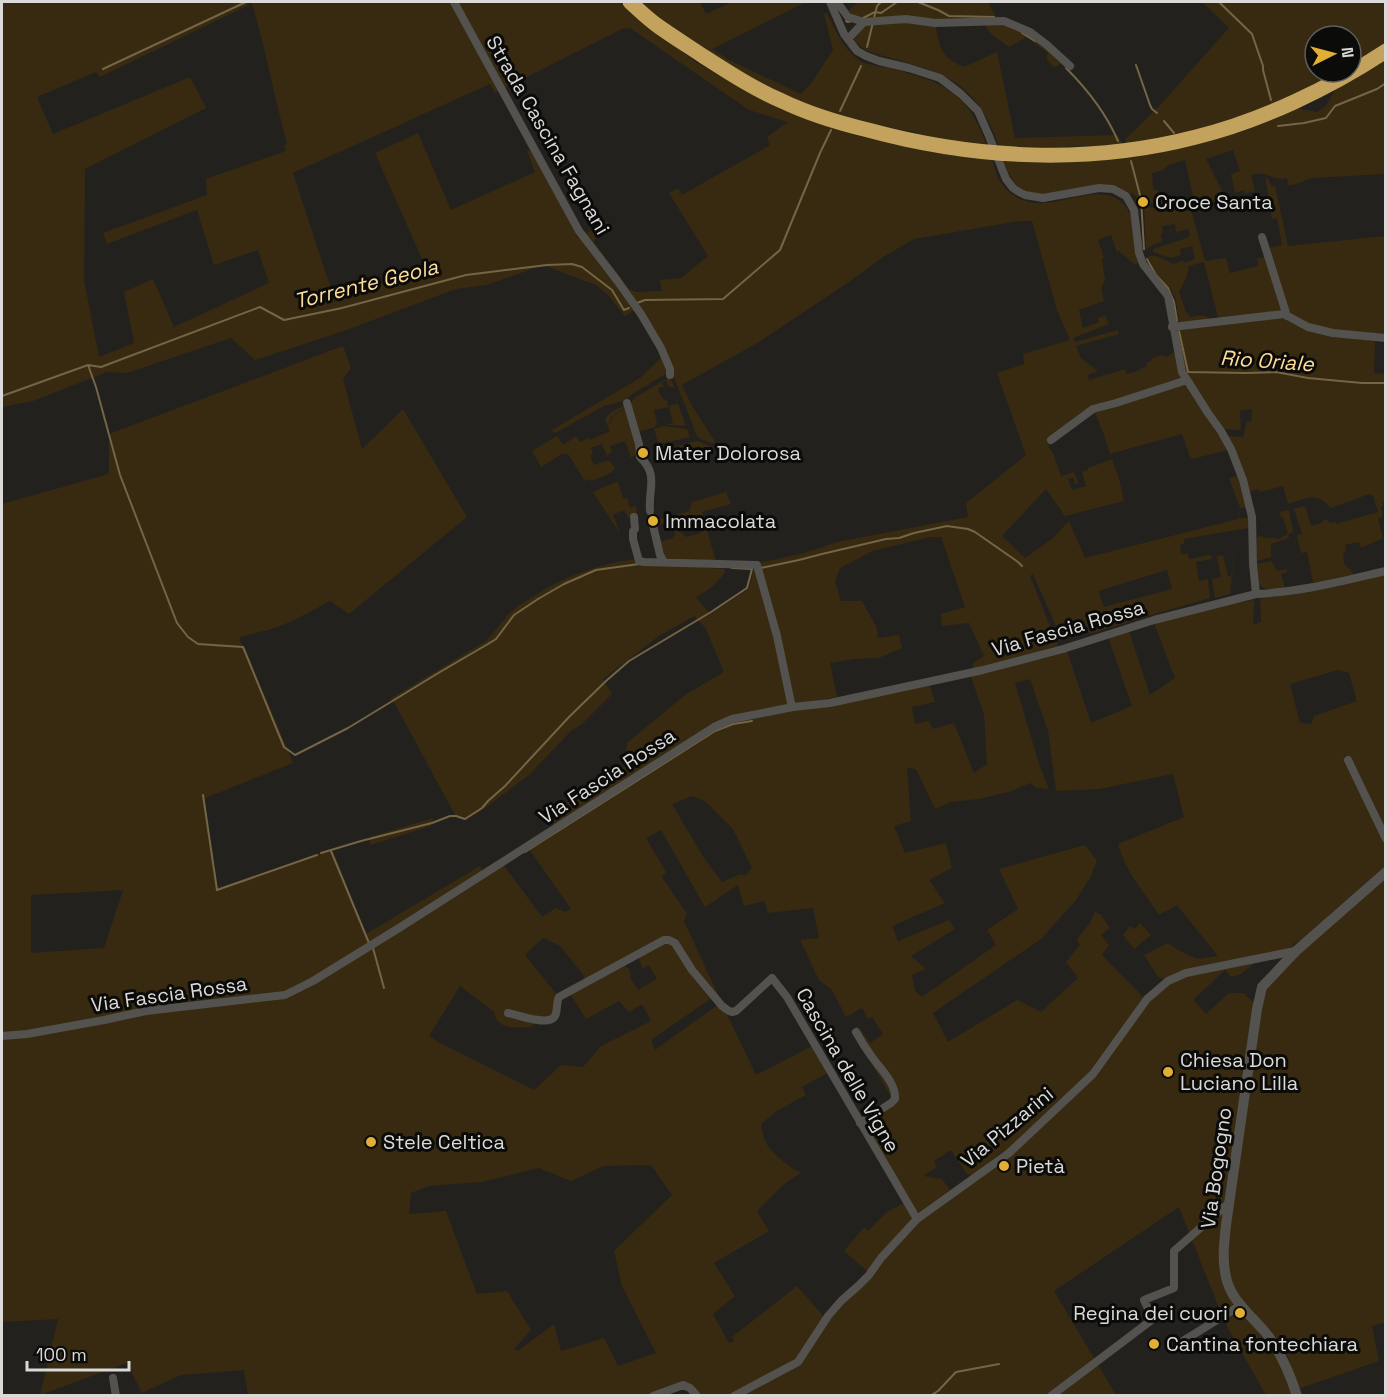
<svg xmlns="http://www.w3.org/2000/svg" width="1387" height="1397" viewBox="0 0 1387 1397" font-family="'Space Grotesk',sans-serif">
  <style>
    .green { fill: #372a11; fill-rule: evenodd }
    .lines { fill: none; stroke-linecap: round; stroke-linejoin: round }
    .stream { stroke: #736546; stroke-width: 2 }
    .street { stroke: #53524e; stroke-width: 8 }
    .secondary { stroke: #53524e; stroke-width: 10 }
    .highway { stroke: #c3a25d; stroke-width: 15 }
    .poi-dot { fill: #e2ae34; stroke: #0b0b0a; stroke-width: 2 }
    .labels { text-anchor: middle; stroke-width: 6; stroke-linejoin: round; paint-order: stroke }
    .street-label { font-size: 20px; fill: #dbdad8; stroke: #0b0b0a }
    .poi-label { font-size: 20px; fill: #dbdad8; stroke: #0b0b0a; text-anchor: start }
    .water-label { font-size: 21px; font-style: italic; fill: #fd9; stroke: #0b0b0a }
  </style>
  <rect width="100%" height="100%" fill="#23211e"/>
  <path class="green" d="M2 2H247L249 5 100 77 96 72 37 97 53 134 190 77 206 108 85 169 84 280 99 357 134 343 124 292 153 279 174 327 269 283 258 250 214 265 197 210 107 244 103 233 207 195 206 179 286 151 284 146 287 143C274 97 266 50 252 4L247 2H623L656 30 697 63 726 79 822 124 882 141 952 155 992 159C994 166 996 175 1000 181 1037 238 1103 160 1131 215L1138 261 1137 264H1134L1119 251 1117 252 1111 235 1098 240 1104 257 1102 259 1105 280 1101 288 1104 301 1079 310 1083 328 1099 322 1098 318 1105 316 1109 324 1073 338 1075 342 1118 330 1119 334 1076 346 1081 358 1098 371 1088 375 1089 380 1125 369 1127 374 1141 370V368L1147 366 1146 363 1151 361V359L1162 355 1167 357 1175 352 1184 381 1229 450 1191 459 1182 434 1110 454 1103 432 1093 409 1048 446 1053 453 1061 476 1074 472 1078 483 1075 484 1073 477 1068 479 1072 490 1086 486 1082 472 1088 470V468L1112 459 1119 478 1124 501 1065 516 1046 489 1002 536 1025 558 1053 538 1069 521 1085 558 1238 519 1240 508 1229 478 1238 476 1228 436 1243 437 1247 421 1251 422 1252 409 1240 411 1241 430 1224 429 1207 408 1187 374 1176 332 1178 329 1283 317 1344 337 1375 341 1374 373 1386 374 1385 387 1384 388 1386 400V501L1382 502 1383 506 1381 507 1383 517 1378 519 1383 538 1361 548 1359 542 1345 545 1346 552 1343 554 1344 563 1353 573 1352 575 1313 583 1307 552 1301 553 1297 535 1302 534 1294 509 1304 506 1306 509 1311 526 1322 523V521L1328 519 1329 523 1336 522V524L1378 512 1373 496 1369 494 1331 508C1328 506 1326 503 1323 501 1315 493 1297 501 1288 504L1283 486 1260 492 1258 489 1250 492 1245 477 1247 507 1240 508 1239 519 1248 517V528L1237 530 1230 594 1215 598 1212 579 1221 577 1217 556 1223 555 1228 576 1231 577 1237 530 1184 539V544L1180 545 1181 554H1188L1189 559 1211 555 1212 559 1196 562 1199 581 1208 579 1210 598 1144 617 1090 634 1087 630 1062 640 1033 574 1030 576 1058 646 982 668 972 669 973 663 984 656 969 623 942 626 941 614 965 607 941 537H930L873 551 840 568 835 581 841 601H862L877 628 878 638 899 635 902 648 879 658 853 659 830 663 837 697 802 703 794 702 758 563 804 553 837 542 968 517 966 503 1026 455 997 373 1024 364 1023 354 1070 340 1057 310 1032 221H1019L914 239 883 257 849 282 759 342 682 385 691 404 714 440 715 444 701 439 697 436 658 336 636 309 625 316 608 295 596 285 543 265 487 285 456 289 344 331 255 360 231 338 127 373 107 372 33 401 2 407ZM630 28 749 110 788 122 767 137 770 145 682 195 678 188 669 193 708 256 681 278 660 280 662 291 636 292 629 289 593 241 610 229 607 221 578 238 532 151H527L535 172 451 210 418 133 375 153 427 270 333 295 293 173 490 84 495 93 622 29ZM1167 570 1172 589 1104 607 1098 591Z
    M639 2H700L706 14 732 2H806L712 49 731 61 801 94 812 82 833 50 824 13H827C835 30 845 52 862 62 868 65 886 67 894 69 948 84 969 94 988 149L926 138 916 132 871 125 798 102 731 67 674 30Z
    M858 2H988L998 20 1028 34 1063 62 1054 68 1046 58 1048 53 1026 37 1009 47 991 34 984 24 936 25C939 48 941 57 964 67L997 52 1015 138 1118 135 1122 144 1118 145 1000 149C978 85 952 75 891 58 877 54 863 52 854 40L866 24 852 16 849 10Z
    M1202 2H1385V46L1351 68V36H1315V72H1344L1263 111 1193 131 1127 145 1125 139 1134 131 1160 105 1229 28Z
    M1385 60V174L1312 178 1293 185H1288L1287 178C1276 180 1277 178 1267 175 1263 173 1256 174 1251 175L1255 191 1245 194 1244 190 1235 193 1231 174 1240 171 1233 150 1206 159 1225 197 1210 203 1195 205 1185 160 1168 165 1163 170 1152 173 1153 189 1162 193 1168 205 1147 203 1146 200 1139 201 1135 195 1122 190 1113 185C1098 188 1082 190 1067 193 1032 198 1017 198 1004 161L1045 163 1093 161 1156 151 1244 129 1282 116 1295 108 1317 112 1325 107 1337 87 1366 72Z
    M1265 176 1269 180 1271 186H1275L1288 246 1385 236V334L1318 328 1289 314 1269 248 1282 245 1277 218 1272 219Z
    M1144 207 1184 211 1191 210 1205 261 1226 258 1230 273 1258 266 1257 258 1266 257 1284 311 1219 321 1204 262 1189 266 1186 278 1179 292 1186 312 1191 317C1200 315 1205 313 1212 321L1179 325 1176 300 1171 289 1158 276 1148 257 1149 256H1156L1174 264 1183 260 1184 263 1195 259 1192 246 1180 249 1181 254C1172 261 1163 255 1153 252V249L1187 238 1190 236 1188 229 1176 232 1175 224 1162 226 1163 233 1161 234 1162 242 1153 245 1146 250Z
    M343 346 351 368 343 379 362 449 403 409 467 517 349 614 330 601C313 610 296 620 278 627 266 631 253 633 241 637L239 641 244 646 293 763 203 799 217 888 332 849 366 934 480 866 483 872 370 942 503 864 542 917 556 908 565 912 571 909 529 849 715 729C754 713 797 711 838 704 869 698 899 690 929 683L935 702 912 707 915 724 929 721 932 729 954 723 974 773 987 764 984 714 970 674 1067 651 1091 723 1132 706 1108 637 1129 631 1150 695 1175 678 1154 623 1218 606 1254 600 1253 625 1261 622 1260 599 1320 589 1385 573V836L1366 801 1385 844V866L1300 941 1293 944 1292 948 1167 979 1159 978 1144 955 1168 943 1178 950 1197 959 1218 956 1177 905 1159 915C1144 892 1125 871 1118 844L1184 817 1173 774 1099 789 1056 791 1048 731 1030 679 1015 683 1040 767 1049 789 1037 788 1030 783 1012 791 979 799 951 802 935 809 916 769 907 768 911 821 894 826 905 853 946 843 952 868 929 880 945 903 892 926 898 941 949 920 955 929 911 956 926 969 912 975 915 991 922 997 996 945 987 930 1018 909 999 869 1085 845 1097 861 1090 878 1076 900 1041 939 933 1013 948 1042 1017 1000 1041 1012 1078 978 1066 962 1080 945 1077 939 1090 923 1095 912 1101 915 1110 928 1101 935 1109 945 1102 955 1145 999 1096 1067 1008 1150 999 1154 972 1176 969 1174H967L951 1150 934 1161 937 1167 923 1176 942 1179 950 1190 917 1215 863 1124 892 1098 852 1031 858 1026 870 1043 883 1034 872 1017 868 1019 862 1008 846 1017 832 990 819 980 800 940 819 938 813 908 768 913 764 901 744 906 738 885 705 907 661 830 646 838 666 872 662 877 687 914 684 921 720 999 668 937 586 980 581 972 560 946 543 938 525 955 558 996 554 1015 538 1021 531 1027C517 1028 496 1030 494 1012L460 986 429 1036 440 1043 534 1090 561 1065 583 1067 601 1046 651 1021 642 1004 629 1012 619 1001 586 1019 569 992 623 965 628 968 631 974 630 977 638 990 657 979 649 965 643 969 638 957 662 943 673 944 713 997 651 1040 655 1050 719 1004 726 1012 756 1075 812 1046 828 1073 802 1087 806 1095 777 1111 761 1124C762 1129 763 1134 764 1139 770 1153 788 1166 801 1173L784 1184 757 1211 769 1231 714 1263 735 1296 713 1314 729 1343 734 1341 732 1337 797 1286 825 1318 797 1362 730 1396 701 1395 692 1386H672L645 1396 248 1395 244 1370 181 1375 142 1393 127 1363 40 1395 58 1319 2 1322V504L109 474V434ZM1338 670 1349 673 1357 701 1314 716 1311 724 1300 723 1290 684ZM693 796 706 802 733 829 752 868 745 876 741 874 722 882 704 858 672 804ZM123 890 104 948 31 953V895ZM651 1165 672 1195 614 1251 622 1286 656 1353 618 1366 604 1338 561 1351 554 1324 518 1351 514 1349 531 1330 507 1291 477 1294 446 1211 409 1214 411 1193 429 1186 482 1182 539 1168 571 1181 604 1166Z
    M662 357 669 372 634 393 626 400 604 406 555 433 552 430 640 378Z
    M668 378 672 381 675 388 669 387 666 380 662 383 664 387H660L658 390 663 399 667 400 668 406 677 404 675 396 686 426 666 425 673 423 669 407 654 410 657 424 655 427 638 432C635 422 626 407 634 398Z
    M623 406 625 407 611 418 609 426 613 417 625 408 637 449H635L636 454 631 458 625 441 610 446 612 452 607 456 602 444 591 448 593 454 590 456 594 465 609 460 615 468 611 473 591 481 588 479 585 481 568 454H562L541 467 532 451 557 436 563 445 576 436 580 442 588 438 590 440 610 431 605 420C609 412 615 410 623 406Z
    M664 426 687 429 690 437 664 443 658 442 654 429Z
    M697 441 717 449 664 464 661 453 666 449Z
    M618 481 623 499 627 498 630 508 636 506 637 513 628 518 624 510 613 515 621 535 593 492Z
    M726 492 731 504 702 512 716 562 664 559 659 542 673 538 675 534 674 529H676L684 535 685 537 701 533 697 518 673 525 671 521 659 524 654 523 653 521 670 516 671 519 677 518V515L689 511 692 502Z
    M1289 510 1293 532 1288 534 1289 538 1271 544V557L1257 561V539L1259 536C1265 539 1273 537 1279 539L1288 534 1283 517H1281L1279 512Z
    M635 559 636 563 724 569 725 572C722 576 719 580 715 584 710 589 702 593 696 597L710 614 749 589 753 570H755L780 659 788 707 732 717 555 827 550 813 625 766 627 743 685 695 724 672 705 627 694 616 659 636 603 679 612 694 581 725 572 730 529 775 481 811 469 818 455 815 394 702 390 699 486 641C496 631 501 621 511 612 517 606 526 601 534 596 565 576 599 564 635 559Z
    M1271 561 1277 571 1287 569V572L1281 574 1285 588 1268 590 1259 585 1257 564Z
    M433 818 431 826 370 845V837Z
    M1385 876 1386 1322 1372 1326 1379 1361 1298 1389 1288 1357 1271 1334 1251 1313 1232 1285 1226 1257 1261 1013 1265 993 1274 977Z
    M1140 923 1151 935 1134 949 1123 935 1130 926 1135 929Z
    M1257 961 1241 974 1231 977 1225 970 1193 1000 1206 1014 1229 993H1244L1254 1003 1223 1222 1231 1296 1276 1356 1293 1395H1266L1225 1323 1179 1207 1054 1291 1116 1395 737 1396 798 1362 831 1315 860 1289 918 1220 1009 1154 1094 1074 1150 999 1169 983 1189 974Z
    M905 1203 913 1219 868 1272 844 1251 864 1227 868 1231 887 1212Z"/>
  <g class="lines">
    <path class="stream" d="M918 2 938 10 949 16 994 17
      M1219 2 1252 34 1263 66V70L1271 100
      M863 18 875 12 881 13 897 2
      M846 21 848 22 852 21
      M1022 33 1035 41
      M867 47 877 6 881 2
      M1136 65 1150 105 1152 109 1157 113
      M1066 68C1088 90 1106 113 1118 141
      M103 69 246 2
      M840 111 861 66
      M1164 121 1174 133
      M1278 126 1304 123 1326 118 1335 106 1377 89 1386 83
      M1131 161 1141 199 1144 249
      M1147 259 1156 275 1168 288 1174 302 1177 321
      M637 303 645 300 723 299 780 250 820 153 831 130
      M1179 331 1188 372 1246 373 1276 372 1308 378 1362 383H1386
      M88 365 96 387 120 475 177 623 188 637 198 644 243 647 284 747 295 755 348 728 440 672 488 644 496 639 514 615 538 599 564 584 596 570 639 564
      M2 396 88 365 101 367 260 307 284 320 342 308 466 275 547 265 572 264 582 267 612 290 624 310 629 308
      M761 568 799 560 822 554 886 539 899 538 914 533 947 526 968 529 975 532 1018 562 1022 566
      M203 795 217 890 317 855
      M331 851 369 943
      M525 852 715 731 733 724 752 721
      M321 853 361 841 432 823 450 816H456L465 819 482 808 488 801 505 786 569 717 606 681 629 661 711 612 747 588 752 569 732 568
      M373 948 384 988
      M930 1396 938 1391 956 1372 999 1364"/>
    <path class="street" d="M454 2 579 231 616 279 641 314 661 348 670 369V375
      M830 2 844 34 857 51 866 56 879 61 909 68 940 78 961 94 978 111 989 136 1006 179 1013 188 1019 192 1025 195 1043 198 1099 188 1113 189 1126 196 1134 210 1139 253 1143 264 1168 296 1182 372 1208 413 1221 431 1231 449 1243 480 1252 517 1253 564 1256 594
      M837 2 848 17 864 22
      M848 39 864 22 906 19 935 23 1004 21 1030 32 1047 45 1070 66
      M1262 237 1287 316
      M1172 327 1284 314 1308 327 1333 333 1386 338
      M627 403 639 444 640 457C659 475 648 489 650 511
      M1051 440 1093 409 1116 403 1187 380
      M634 517 635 529 633 531V539L639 561 644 562 757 565 777 636 791 703 793 707
      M652 521 660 555 664 562
      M1348 760 1386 839
      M508 1013C518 1015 549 1027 555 1016 558 1010 556 1003 559 997L664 940H669L675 943 692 970 722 1006 729 1011 732 1012 736 1011 772 978 787 997 917 1219
      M856 1032C861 1041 866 1049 872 1057 881 1070 896 1083 895 1099L891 1103 860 1123
      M2 1036 27 1034 104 1020 146 1011 285 995 313 981 399 928 714 727 732 719 793 707 830 703 983 670 1063 649 1154 620 1256 594C1301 592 1342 581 1386 571
      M1183 1341 1241 1305
      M113 1378 116 1396
      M653 1396 683 1385 690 1388 697 1396
      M734 1396 798 1362 828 1316 841 1301 858 1286 869 1275 881 1258 917 1219 1009 1153 1093 1074 1147 999 1168 981 1186 973 1295 951
      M1051 1396 1153 1319 1144 1300 1174 1288V1251L1230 1202"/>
    <path class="secondary" d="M1297 1396C1290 1374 1282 1355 1269 1337 1254 1317 1231 1302 1226 1277 1222 1259 1224 1243 1226 1225L1257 1009 1262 987 1296 951 1386 872"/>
    <path class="highway" d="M630 2C639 10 648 19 658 26 672 36 688 46 703 56 728 72 754 89 782 101 809 114 839 123 868 130 975 159 1088 165 1196 137 1261 121 1330 88 1386 51"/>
  </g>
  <g class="poi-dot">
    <circle cx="1143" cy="202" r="6"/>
    <circle cx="643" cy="453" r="6"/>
    <circle cx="653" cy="521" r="6"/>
    <circle cx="1168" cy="1072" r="6"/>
    <circle cx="371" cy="1142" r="6"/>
    <circle cx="1004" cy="1166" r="6"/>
    <circle cx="1240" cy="1313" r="6"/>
    <circle cx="1154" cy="1344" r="6"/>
  </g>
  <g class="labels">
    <g class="street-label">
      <text transform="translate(548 135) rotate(60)" y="7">Strada Cascina Fagnani</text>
      <text transform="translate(1068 628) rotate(-16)" y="7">Via Fascia Rossa</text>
      <text transform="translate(607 776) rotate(-33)" y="7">Via Fascia Rossa</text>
      <text transform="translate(169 994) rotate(-8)" y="7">Via Fascia Rossa</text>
      <text transform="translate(848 1070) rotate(60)" y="7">Cascina delle Vigne</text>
      <text transform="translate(1007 1127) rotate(-40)" y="7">Via Pizzarini</text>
      <text transform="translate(1216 1168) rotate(-82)" y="7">Via Bogogno</text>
    </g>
    <g class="poi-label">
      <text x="1155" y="209">Croce Santa</text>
      <text x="655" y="460">Mater Dolorosa</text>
      <text x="665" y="528">Immacolata</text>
      <text x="1180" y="1067">Chiesa Don<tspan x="1180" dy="23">Luciano Lilla</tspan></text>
      <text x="383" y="1149">Stele Celtica</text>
      <text x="1016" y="1173">Pietà</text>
      <text x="1228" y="1320" text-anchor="end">Regina dei cuori</text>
      <text x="1166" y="1351">Cantina fontechiara</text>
    </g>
    <g class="water-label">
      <text transform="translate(366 284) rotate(-14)" y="7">Torrente Geola</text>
      <text transform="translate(1267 361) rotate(4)" y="7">Rio Oriale</text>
    </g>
  </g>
  <rect width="1387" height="1397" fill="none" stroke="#dbdad8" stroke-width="6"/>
  <g transform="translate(1333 54) rotate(84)"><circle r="28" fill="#0b0b0a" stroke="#5e5e5c" stroke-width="1.5"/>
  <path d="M0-4.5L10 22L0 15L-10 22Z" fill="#e2ae34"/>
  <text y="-9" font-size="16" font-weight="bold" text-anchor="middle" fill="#dbdad8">N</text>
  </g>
  <path d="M27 1361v9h102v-9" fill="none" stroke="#dbdad8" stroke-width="3"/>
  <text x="36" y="1361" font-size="18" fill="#dbdad8" stroke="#0b0b0a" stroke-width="4.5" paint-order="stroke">100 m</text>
</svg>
